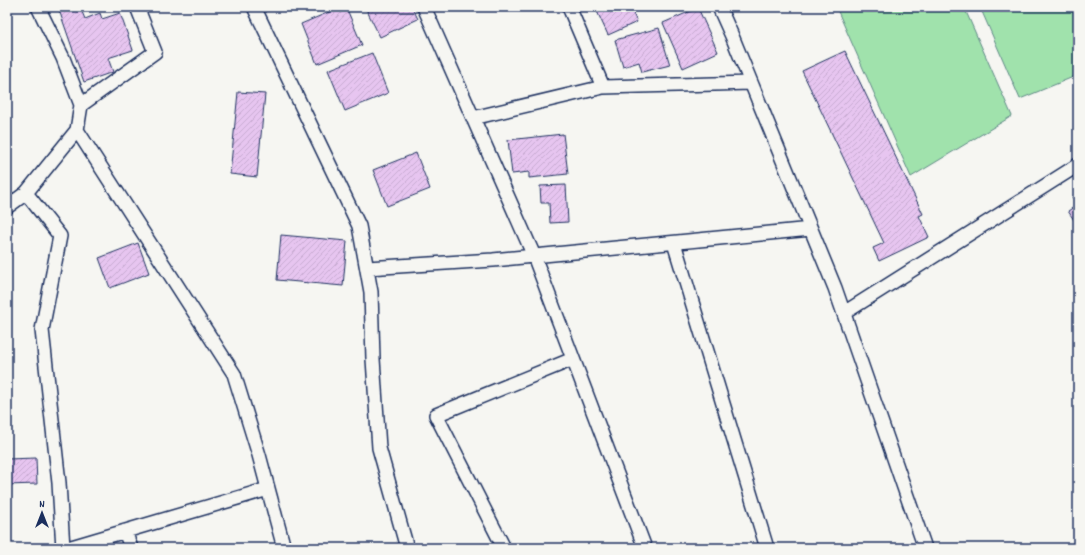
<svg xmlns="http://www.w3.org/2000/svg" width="1085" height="555" viewBox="0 0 1085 555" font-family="Dekko,sans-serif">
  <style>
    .pitch { fill: #a0e2ac; stroke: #5e8885 }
    .building { fill: url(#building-hatch); stroke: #1b2f5e }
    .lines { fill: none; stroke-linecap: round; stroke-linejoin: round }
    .minor-casing { stroke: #1b2f5e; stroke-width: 16 }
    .minor { stroke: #f6f6f2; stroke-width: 13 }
  </style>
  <defs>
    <pattern id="building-hatch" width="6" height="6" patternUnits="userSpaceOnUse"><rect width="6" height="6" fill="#e7c5f0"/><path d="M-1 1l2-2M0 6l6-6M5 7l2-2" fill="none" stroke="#c6aad0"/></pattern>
  </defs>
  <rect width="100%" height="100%" fill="#f6f6f2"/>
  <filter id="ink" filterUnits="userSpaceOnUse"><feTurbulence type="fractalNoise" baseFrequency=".025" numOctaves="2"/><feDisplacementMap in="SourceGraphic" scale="8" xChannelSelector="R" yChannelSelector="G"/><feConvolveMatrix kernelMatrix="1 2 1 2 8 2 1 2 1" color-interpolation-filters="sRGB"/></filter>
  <g filter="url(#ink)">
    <path class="pitch" d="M836 7H964L1012 116 911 177Z
      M980 7H1078V75L1020 99Z"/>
    <path class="building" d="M58 7H80L85 19 100 13 102 19 120 13 133 50 108 58 113 72 84 82Z
      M341 7H346L362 45 317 64 301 24Z
      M365 7H412L418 19 380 37Z
      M595 7H630L637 22 608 35Z
      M698 8 718 52 683 68 663 23Z
      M659 28 670 65 642 72 639 62 623 67 615 40Z
      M845 51 923 214 919 216 929 237 879 261 873 248 884 243 802 71Z
      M372 53 388 93 345 111 328 70Z
      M238 92 265 94 257 177 230 174Z
      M563 134 568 174 529 178V172L512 174 508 140Z
      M416 153 430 189 387 206 373 170Z
      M7 185 10 200H7Z
      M566 185 568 222 550 223 549 203H541L540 186Z
      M1078 193V226L1068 211 1077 205 1072 197Z
      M281 235 347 241 343 286 277 280Z
      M138 243 149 273 110 288 99 258Z
      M36 458 37 484 7 485V459Z"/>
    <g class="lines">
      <g class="minor-casing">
        <path id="minor" d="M254 7 359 226 371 292 373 359 379 448 407 548
          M424 7 534 256 645 548
          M569 7 603 87
          M719 7 732 36 835 288 925 548
          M81 105 155 52 137 7
          M473 118 603 87 751 83
          M77 130 234 374 259 455 284 548
          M26 193 60 236 42 330 59 483 63 548
          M7 207 26 193 77 130 81 105 63 58 38 7
          M674 243 767 548
          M367 268 493 260 811 229
          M844 313 1078 165
          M125 531 131 548
          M68 548 268 489
          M504 548 436 415 573 359"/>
      </g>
      <use href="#minor" class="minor"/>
    </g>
  </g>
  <rect width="1085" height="555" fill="none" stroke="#f6f6f2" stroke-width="24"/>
  <rect x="12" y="12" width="1061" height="531" fill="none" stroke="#1b2f5e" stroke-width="1.5" filter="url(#ink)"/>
  <g transform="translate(42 513)" stroke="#f6f6f2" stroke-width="3" paint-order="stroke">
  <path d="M0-3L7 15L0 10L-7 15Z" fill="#1b2f5e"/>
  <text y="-6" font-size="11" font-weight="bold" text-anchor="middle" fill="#1b2f5e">N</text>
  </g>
</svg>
